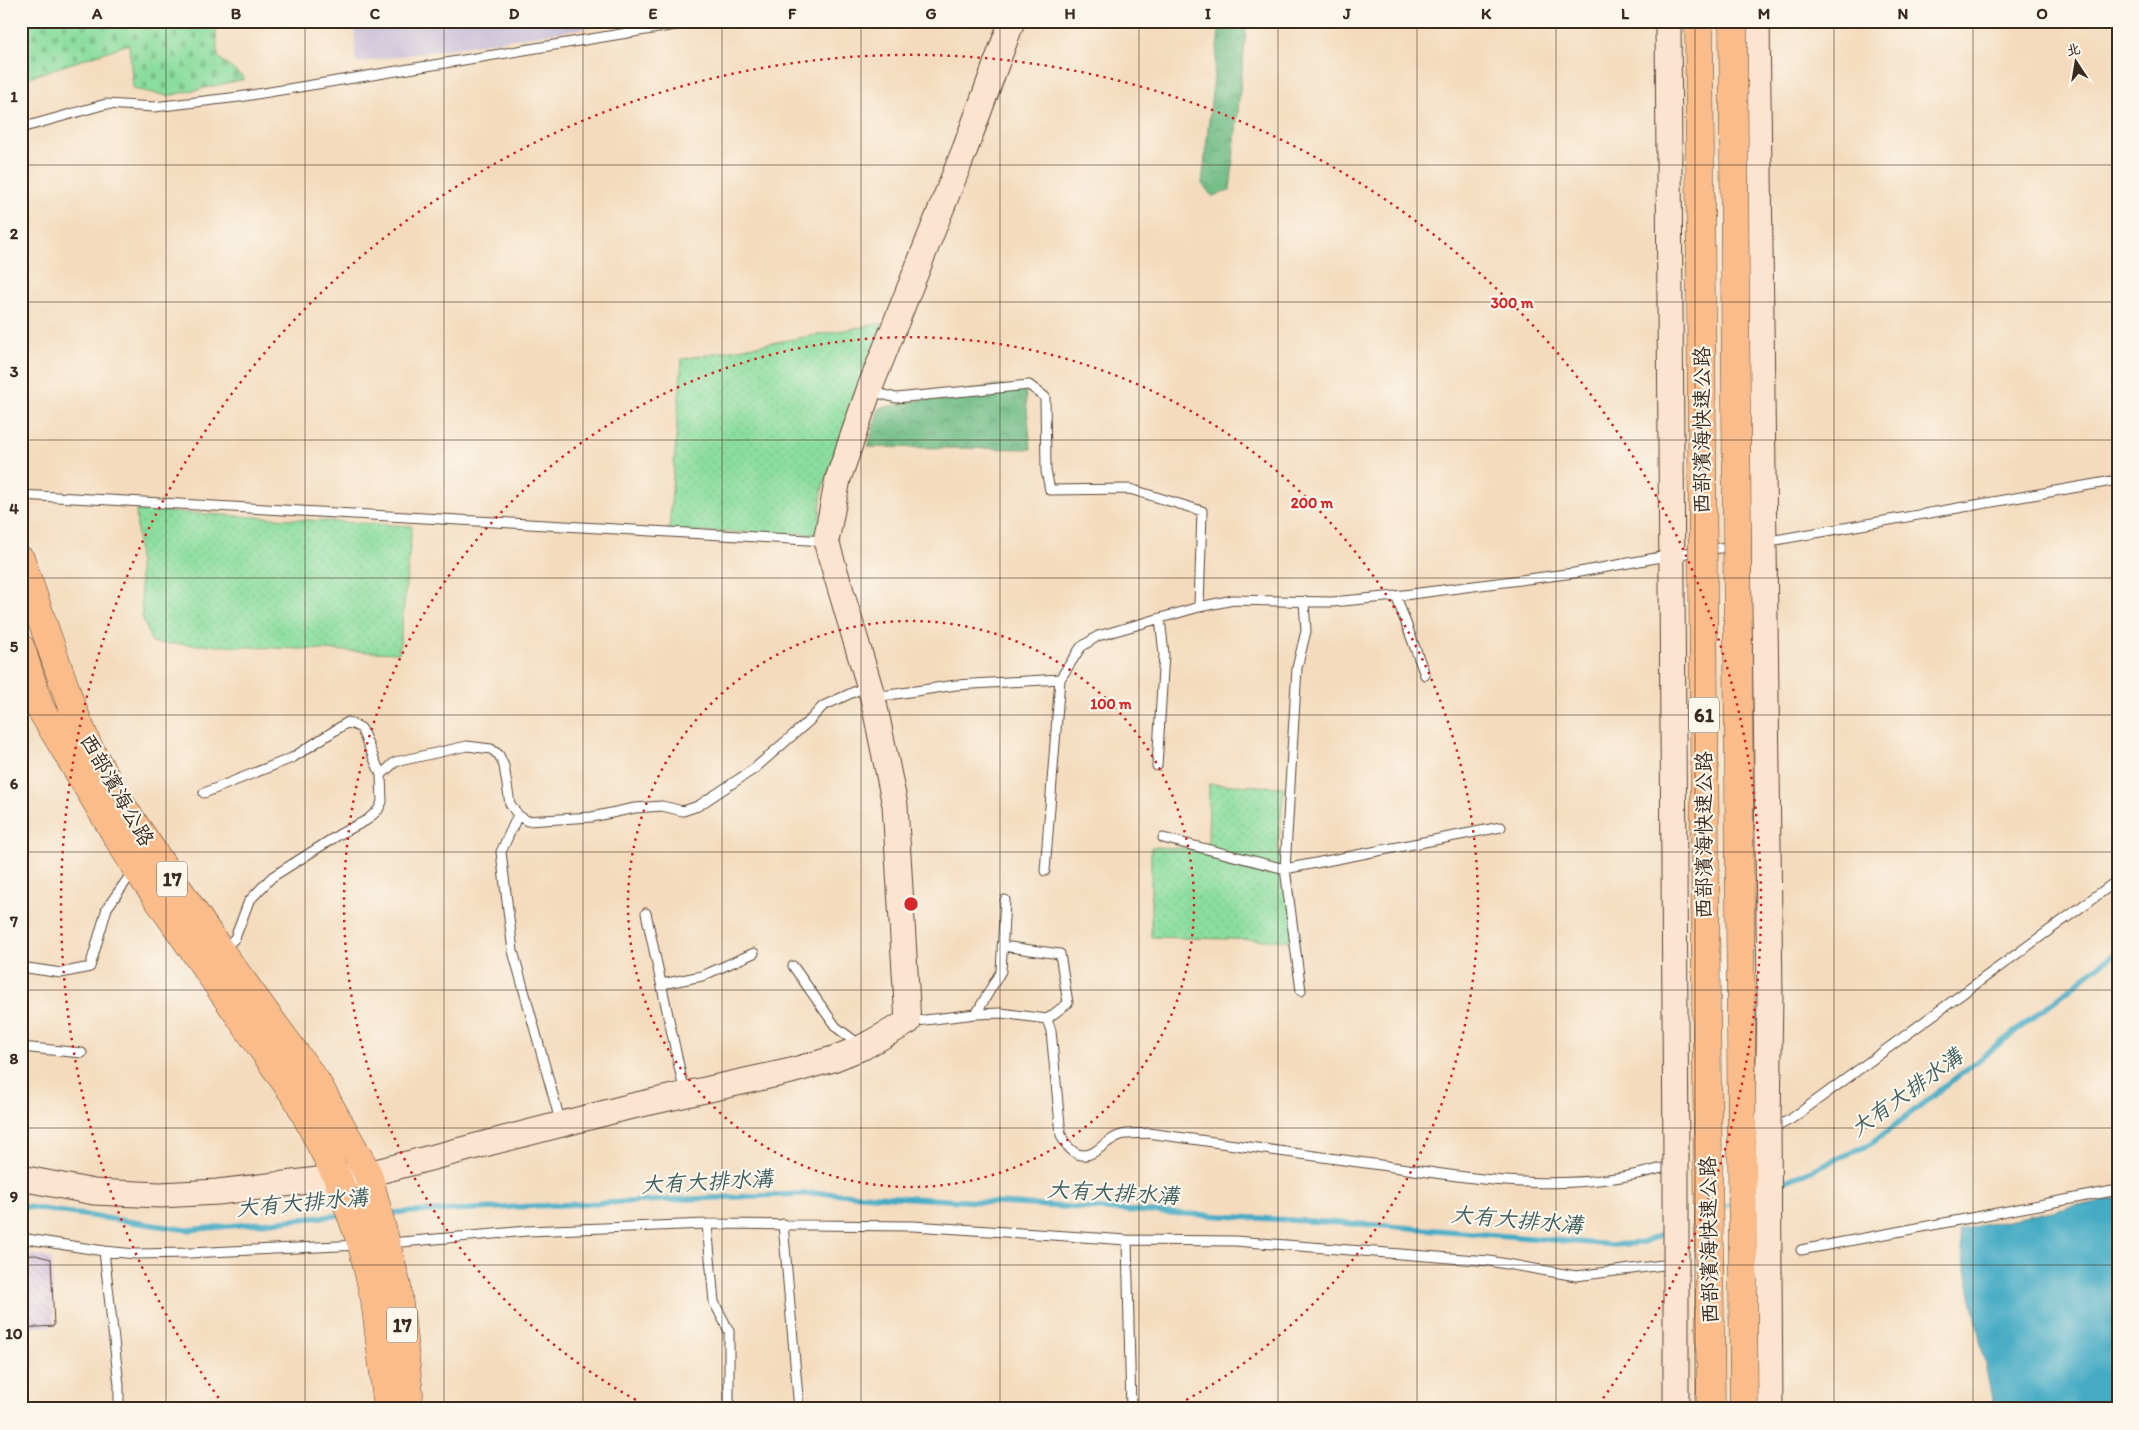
<svg xmlns="http://www.w3.org/2000/svg" width="2139" height="1430" viewBox="0 0 2139 1430" font-family="Itim,'LXGW WenKai TC',sans-serif">
  <style>
    .industrial { fill: #c9bfd7 }
    .green { fill: url(#green-dots); stroke: #62845e }
    .forest { fill: url(#forest-crowns); stroke: #557352 }
    .cemetery { fill: url(#cemetery-stones); stroke: #62845e }
    .water { fill: #45abc4; stroke: #406a71 }
    .lines { fill: none; stroke-linecap: round; stroke-linejoin: round }
    .stream { stroke: #45abc4; stroke-width: 5.5 }
    .building { fill: url(#building-back-hatch) }
    .lane-casing { stroke: #574536; stroke-width: 11 }
    .secondary-casing { stroke: #574536; stroke-width: 27 }
    .primary-casing { stroke: #574536; stroke-width: 29 }
    .lane { stroke: #fff; stroke-width: 9 }
    .secondary { stroke: #fde4d0; stroke-width: 25 }
    .primary { stroke: #f9bc8a; stroke-width: 28 }
    .secondary-bridge-casing { stroke: #574536; stroke-width: 27; stroke-linecap: butt }
    .highway-bridge-casing { stroke: #574536; stroke-width: 29; stroke-linecap: butt }
    .secondary-bridge { stroke: #fde4d0; stroke-width: 25 }
    .highway-bridge { stroke: #f9bc8a; stroke-width: 28 }
    .grid { fill: none; stroke: #3b2a1e; stroke-width: 1; stroke-opacity: 0.55 }
    .ring { fill: none; stroke: #d62828; stroke-width: 2.5; stroke-dasharray: 2.5 5 }
    .labels { text-anchor: middle; stroke-width: 4.5; stroke-linejoin: round; paint-order: stroke }
    .shield { fill: #fbf7ec; stroke: #75685c; stroke-width: 1 }
    .shield-label { font-size: 20px; font-weight: bold; fill: #3b2a1e }
    .street-label { font-size: 21px; fill: #3b2a1e; stroke: #fbf7ec }
    .water-label { font-size: 22px; font-style: italic; fill: #3f5e60; stroke: #fbf7ec }
    .centre { fill: #d62828; stroke: #fbf7ec; stroke-width: 2.5 }
    .ring-label { font-size: 15px; text-anchor: middle; font-weight: bold; fill: #d62828; stroke: #fbf7ec; stroke-width: 4.5; stroke-linejoin: round; paint-order: stroke }
    .neatline { fill: none; stroke: #3b2a1e; stroke-width: 2 }
    .grid-label { font-size: 16px; text-anchor: middle; font-weight: bold; fill: #3b2a1e }
  </style>
  <defs>
    <pattern id="green-dots" width="8" height="8" patternUnits="userSpaceOnUse" patternTransform="scale(1.25)"><rect width="8" height="8" fill="#8add9e"/><path d="M2 2h.1M6 6h.1" fill="none" stroke="#78be88" stroke-width="1.8" stroke-linecap="round"/></pattern>
    <pattern id="forest-crowns" width="20" height="18" patternUnits="userSpaceOnUse" patternTransform="scale(1.25)"><rect width="20" height="18" fill="#6fbc85"/><path d="M2 6a3 3 0 1 1 6 0M12 15a3 3 0 1 1 6 0" fill="none" stroke="#5c996c"/></pattern>
    <pattern id="cemetery-stones" width="16" height="16" patternUnits="userSpaceOnUse" patternTransform="scale(1.25)"><rect width="16" height="16" fill="#8add9e"/><path d="M2 7V4a2 2 0 0 1 4 0v3zM10 15v-3a2 2 0 0 1 4 0v3z" fill="#78be88"/></pattern>
    <pattern id="building-back-hatch" width="6" height="6" patternUnits="userSpaceOnUse" patternTransform="scale(1.25)"><rect width="6" height="6" fill="#cdb4dc"/><path d="M-1 5l2 2M0 0l6 6M5-1l2 2" fill="none" stroke="#a893b2"/></pattern>
  </defs>
  <rect width="100%" height="100%" fill="#fbf7ec"/>
  <filter id="ink" filterUnits="userSpaceOnUse"><feTurbulence type="fractalNoise" baseFrequency=".02" numOctaves="2"/><feDisplacementMap in="SourceGraphic" scale="10" xChannelSelector="R" yChannelSelector="G"/><feConvolveMatrix kernelMatrix="1 2 1 2 8 2 1 2 1" color-interpolation-filters="sRGB"/></filter>
  <filter id="wash" filterUnits="userSpaceOnUse"><feTurbulence type="fractalNoise" baseFrequency=".0096" numOctaves="4" result="noise"/><feDisplacementMap in="SourceGraphic" scale="20" xChannelSelector="R" yChannelSelector="G"/><feGaussianBlur stdDeviation="1.12" result="paint"/><feColorMatrix in="noise" values="0 0 0 0 0 0 0 0 0 0 0 0 0 0 0 0 0 1.4 0 .05"/><feComposite in="paint" operator="in"/></filter>
  <g filter="url(#wash)">
    <rect width="100%" height="100%" fill="#f4dbbe"/>
    <path class="industrial" d="M354 21H630L356 63Z"/>
    <path class="green" d="M883 323 822 490 820 514 822 534 669 531 682 359Z
      M136 510 412 526 399 653 152 643 142 616Z
      M1209 784 1284 787 1278 849 1291 880 1300 941 1151 937V847L1208 849Z"/>
    <path class="forest" d="M1220 21H1247L1230 191 1212 196 1202 184Z
      M997 385 1025 389 1031 449 868 447 879 408Z"/>
    <path class="cemetery" d="M21 21H215L218 57 245 79 168 96 133 89 129 44 21 80Z"/>
    <path class="water" d="M2118 1198V1409H1994L1958 1230Z"/>
    <g class="lines">
      <path class="stream" d="M1775 1186 1871 1144 2118 951
        M21 1206 188 1230 343 1215
        M1715 1211 1734 1203
        M387 1213 824 1193 1376 1225 1613 1245 1642 1243 1670 1231"/>
    </g>
    <g id="blocks">
      <path class="building" d="M35 1255 51 1259 54 1326 21 1328V1256Z"/>
    </g>
  </g>
  <g filter="url(#ink)">
    <use href="#blocks" fill-opacity="0" stroke="#574536" stroke-width="1"/>
    <g class="lines">
      <g class="lane-casing">
        <path id="lane" d="M21 128 106 104 154 107 239 97 700 21
          M870 391 896 398 1029 385 1045 397 1046 471 1050 490 1130 489 1202 511 1199 607
          M21 495 825 541
          M1764 542 2118 480
          M1396 596 1425 675
          M875 697 956 685 1060 679 1081 647 1098 636 1199 607 1233 600 1332 602 1396 596 1574 573 1672 555 1734 546
          M1157 766 1164 654 1160 618
          M204 793 292 758 348 722 361 728 381 775
          M518 815 501 852 513 951 561 1124
          M1163 838 1285 869 1501 827
          M1045 871 1060 679
          M646 913 685 1094
          M1002 946 1060 954 1068 1003 1047 1019
          M223 950 235 938 249 901 272 877 340 834 367 820 378 810 382 802 381 775 395 762 467 746 491 749 499 755 504 766 510 804 518 815 527 821 592 817 635 808 662 806 683 811 698 806 754 769 809 721 823 706 867 686
          M793 966 836 1027 860 1045
          M21 967 61 973 90 967 107 908 134 870
          M662 984 702 976 754 953
          M1301 991 1285 869 1297 668 1306 631 1304 602
          M976 1014 1001 971 1005 900
          M908 1022 976 1014 1001 1013 1047 1019 1051 1031 1061 1135C1067 1149 1079 1161 1094 1152 1103 1147 1110 1138 1121 1135 1129 1133 1140 1134 1148 1133 1223 1143 1298 1154 1373 1164 1472 1178 1563 1196 1662 1168
          M21 1047 82 1053
          M1776 1127 1791 1119 2118 880
          M707 1224 714 1302 729 1331V1401
          M783 1224 799 1409
          M21 1238 104 1251 136 1254 189 1253 360 1245
          M1127 1240 1131 1409
          M390 1243 527 1231 707 1224 913 1226 1127 1240 1235 1241 1489 1261 1576 1276 1663 1265
          M1801 1250 2118 1190
          M104 1251 119 1385V1409"/>
      </g>
      <g class="secondary-casing">
        <path id="secondary" d="M1668 21 1676 1154
          M1757 21 1770 996 1768 1119
          M21 1178 94 1192 160 1195 218 1192 368 1174 628 1107 791 1071 833 1059 863 1047 908 1022 895 805 873 698 826 541 838 479 869 390 965 149 1012 21
          M1769 1274 1770 1409
          M1676 1276V1409"/>
      </g>
      <g class="primary-casing">
        <path id="primary" d="M21 560 71 705 88 746 120 803 221 952 317 1083 368 1174 397 1286 409 1394 408 1409
          M21 648 40 708 136 868 298 1100 338 1179 362 1245 375 1300 388 1409"/>
      </g>
      <use href="#lane" class="lane"/>
      <use href="#secondary" class="secondary"/>
      <use href="#primary" class="primary"/>
      <g class="secondary-bridge-casing">
        <path id="secondary-bridge" d="M1768 1119 1769 1274
          M1676 1154V1276"/>
      </g>
      <g class="highway-bridge-casing">
        <path id="highway-bridge" d="M1699 21 1706 997 1711 1409
          M1733 21 1744 1409"/>
      </g>
      <use href="#secondary-bridge" class="secondary-bridge"/>
      <use href="#highway-bridge" class="highway-bridge"/>
    </g>
  </g>
  <path class="grid" d="M166 21V1409M305 21V1409M444 21V1409M583 21V1409M722 21V1409M861 21V1409M1000 21V1409M1139 21V1409M1278 21V1409M1417 21V1409M1556 21V1409M1695 21V1409M1834 21V1409M1973 21V1409M21 165H2118M21 302H2118M21 440H2118M21 578H2118M21 715H2118M21 852H2118M21 990H2118M21 1128H2118M21 1265H2118"/>
  <g class="ring">
    <circle cx="911" cy="904" r="283"/>
    <path d="M649 1407A567 567 0 1 1 1173 1407"/>
    <path d="M223 1404A850 850 0 1 1 1599 1404"/>
  </g>
  <g class="labels">
    <g class="shield">
      <rect x="1689" y="697.5" width="30" height="35" rx="4"/>
      <rect x="157" y="861.5" width="30" height="35" rx="4"/>
      <rect x="387" y="1307.5" width="30" height="35" rx="4"/>
    </g>
    <g class="shield-label">
      <text x="1704" y="722">61</text>
      <text x="172" y="886">17</text>
      <text x="402" y="1332">17</text>
    </g>
    <g class="street-label">
      <text transform="translate(1702 430) rotate(-90)" y="7">西部濱海快速公路</text>
      <text transform="translate(117 790) rotate(60)" y="7">西部濱海公路</text>
      <text transform="translate(1704 835) rotate(-90)" y="7">西部濱海快速公路</text>
      <text transform="translate(1709 1240) rotate(-91)" y="7">西部濱海快速公路</text>
    </g>
    <g class="water-label">
      <text transform="translate(1906 1092) rotate(-36)" y="8">大有大排水溝</text>
      <text transform="translate(707 1181) rotate(-3)" y="8">大有大排水溝</text>
      <text transform="translate(1113 1192) rotate(3)" y="8">大有大排水溝</text>
      <text transform="translate(302 1202) rotate(-5)" y="8">大有大排水溝</text>
      <text transform="translate(1517 1219) rotate(5)" y="8">大有大排水溝</text>
    </g>
  </g>
  <circle cx="911" cy="904" r="8" class="centre"/>
  <g class="ring-label">
    <text x="1512" y="308">300 m</text>
    <text x="1312" y="508">200 m</text>
    <text x="1111" y="709">100 m</text>
  </g>
  <rect width="2139" height="1430" fill="none" stroke="#fbf7ec" stroke-width="55"/>
  <g transform="translate(2076 62) rotate(348)" stroke="#fbf7ec" stroke-width="4" paint-order="stroke">
  <path d="M0-4L9 19L0 12L-9 19Z" fill="#3b2a1e"/>
  <text y="-8" font-size="14" font-weight="bold" text-anchor="middle" fill="#3b2a1e">北</text>
  </g>
  <rect x="28" y="28" width="2084" height="1374" class="neatline"/>
  <g class="grid-label">
    <text x="97" y="19">A</text>
    <text x="236" y="19">B</text>
    <text x="375" y="19">C</text>
    <text x="514" y="19">D</text>
    <text x="653" y="19">E</text>
    <text x="792" y="19">F</text>
    <text x="931" y="19">G</text>
    <text x="1070" y="19">H</text>
    <text x="1208" y="19">I</text>
    <text x="1347" y="19">J</text>
    <text x="1486" y="19">K</text>
    <text x="1625" y="19">L</text>
    <text x="1764" y="19">M</text>
    <text x="1903" y="19">N</text>
    <text x="2042" y="19">O</text>
    <text x="14" y="102">1</text>
    <text x="14" y="239">2</text>
    <text x="14" y="377">3</text>
    <text x="14" y="514">4</text>
    <text x="14" y="652">5</text>
    <text x="14" y="789">6</text>
    <text x="14" y="927">7</text>
    <text x="14" y="1064">8</text>
    <text x="14" y="1202">9</text>
    <text x="14" y="1339">10</text>
  </g>
</svg>
